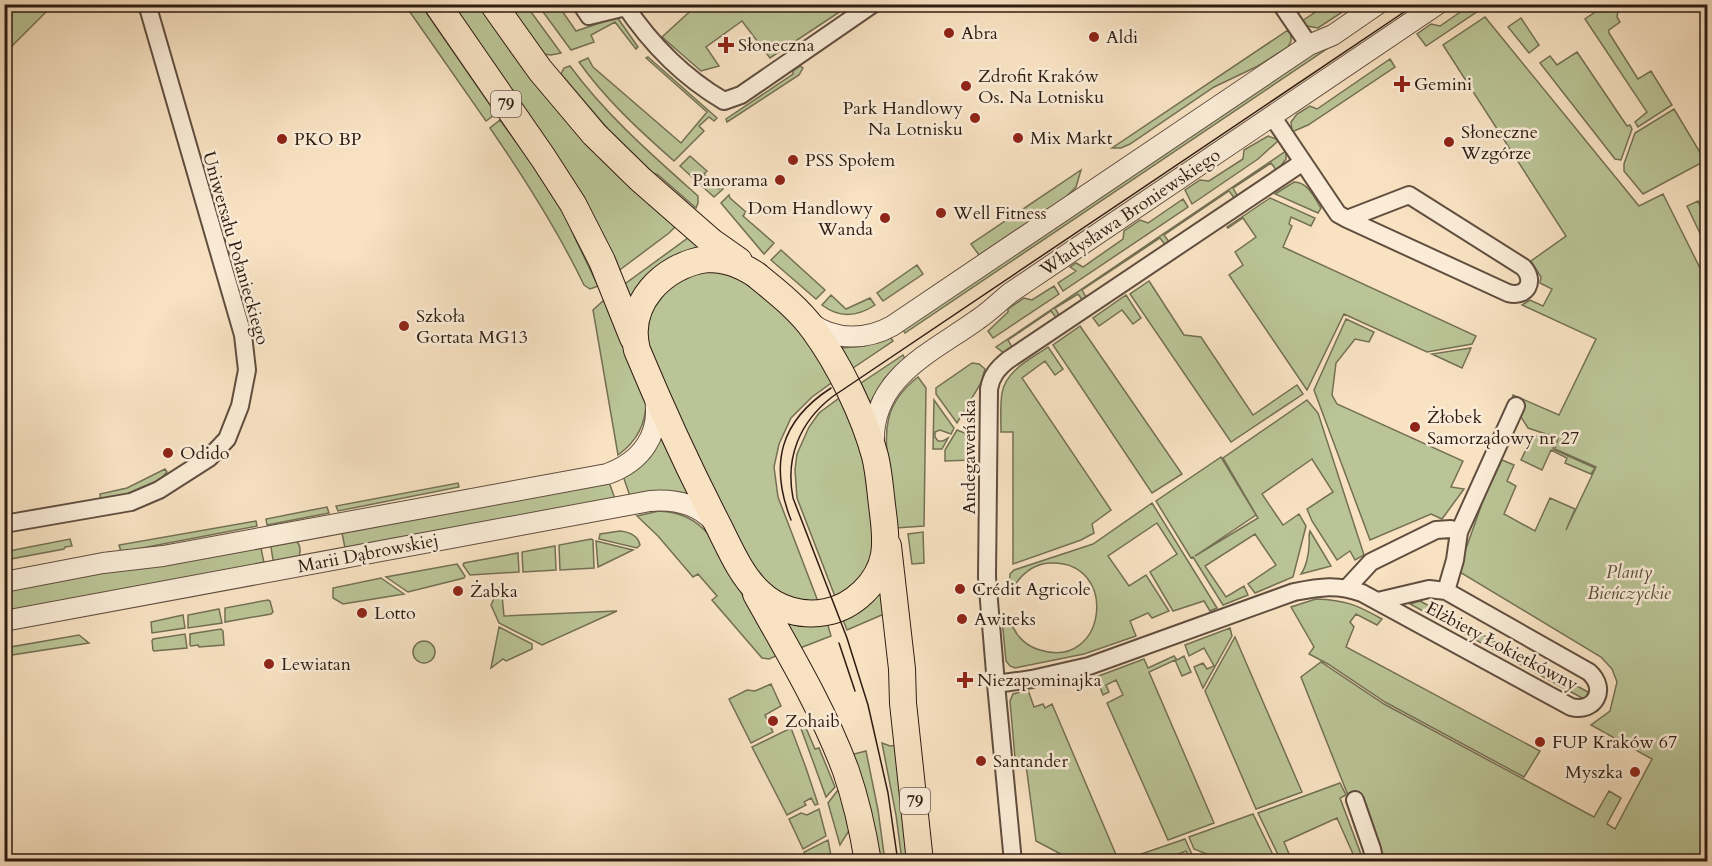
<svg xmlns="http://www.w3.org/2000/svg" width="1712" height="866" viewBox="0 0 1712 866" font-family="Cardo,serif">
  <style>
    .green { fill: #bac496; stroke: #747054; stroke-width: 1.5 }
    .lines { fill: none; stroke-linecap: round; stroke-linejoin: round }
    .minor-casing { stroke: #614e3f; stroke-width: 20 }
    .tertiary-casing { stroke: #614e3f; stroke-width: 22 }
    .primary-casing { stroke: #2f1c13; stroke-width: 28 }
    .minor { stroke: #faecd7; stroke-width: 16 }
    .tertiary { stroke: #faecd7; stroke-width: 20 }
    .primary { stroke: #f8e2c2; stroke-width: 26 }
    .tram { stroke: #2f1c13; stroke-width: 1.5 }
    .poi-dot { fill: #8f2418; stroke: #faecd7; stroke-width: 2 }
    .labels { text-anchor: middle; stroke-width: 5; stroke-linejoin: round; paint-order: stroke }
    .shield { fill: #faecd7; stroke: #6c5a4e; stroke-width: 1.5 }
    .shield-label { font-size: 16px; font-weight: bold; fill: #2f1c13 }
    .poi-label { font-size: 18px; fill: #2f1c13; stroke: #faecd7; text-anchor: start }
    .street-label { font-size: 18px; fill: #2f1c13; stroke: #faecd7 }
    .park-label { font-size: 18px; font-style: italic; fill: #594e3a; stroke: #faecd7 }
  </style>
  <rect width="100%" height="100%" fill="#f8e2c2"/>
  <filter id="stains"><feTurbulence type="fractalNoise" baseFrequency=".00333" numOctaves="4"/><feColorMatrix values="0 0 0 0 .2 0 0 0 0 .09 0 0 0 0 .02 0 0 0 .5 -.17"/></filter>
  <radialGradient id="worn" r=".72"><stop offset=".6" stop-color="#630" stop-opacity="0"/><stop offset="1" stop-color="#630" stop-opacity=".3"/></radialGradient>
  <path class="green" d="M5 4H53V5L5 53Z
    M1472 4 1487 5 1426 46 1417 34 1431 24 1440 26Z
    M1607 4 1619 5 1617 17 1620 22 1609 30V33L1638 79 1651 71 1672 105 1638 127 1635 122 1647 112 1585 19Z
    M405 5H421L495 112 493 116 486 121Z
    M447 5H482L679 223 669 233 617 272Z
    M509 5H526L561 53 551 55 543 54Z
    M538 5H558L576 31 617 17 638 47 636 49 615 22 591 35 594 42 571 50Z
    M697 5 850 4V5L770 58 742 21 706 47 719 66 701 71 662 37Z
    M1326 5H1353L1318 28 1307 26 1302 21Z
    M1385 5 1389 7 905 333 903 330Z
    M1485 17 1639 206 1663 194 1707 282V861H1370L1363 833 1301 677 1321 662 1384 704 1594 817 1609 791 1621 798 1607 824 1615 829 1652 759 1591 725 1610 711 1617 682 1612 669 1601 657 1458 571 1485 495 1502 460 1514 465 1507 481 1516 486 1504 514 1535 531 1550 498 1575 509 1566 530 1596 467 1555 449 1558 438 1528 428 1511 401 1513 395 1559 415 1596 339 1522 305 1530 300 1543 306 1552 289 1540 283 1541 277 1531 261 1566 236 1443 45Z
    M1521 18 1539 45 1529 53 1508 27Z
    M1288 30 1291 35V41L1288 47 1258 66 1214 87 1130 144 1121 148H1112Z
    M1577 52 1627 126 1630 125 1632 129 1621 160 1615 159 1540 63 1550 56 1557 65Z
    M648 57 717 118 714 121 709 117 699 126 704 131 674 161C640 131 605 99 579 62L588 58 593 67 681 143 707 112 646 58Z
    M1390 59 1395 67 1308 125 1292 132 1291 122 1297 114 1310 106 1317 109Z
    M570 66C606 115 652 155 698 196V203L696 208 658 175 653 173 608 129 561 74 564 68Z
    M800 66 803 68 799 75 727 122 726 119 793 74V71Z
    M1674 109 1704 159 1703 162 1643 194 1624 171V164L1635 133Z
    M500 120 530 161 568 220 574 236 598 286 590 289 584 285C557 229 525 179 490 128Z
    M1268 136 1279 140 1258 159 1192 204 1185 190 1200 180 1209 181 1243 159 1244 150Z
    M1286 151V159L1277 171 1271 163 1233 188 1238 197 1235 199 1229 191 1164 235 1170 243 1166 246 1160 238 1082 290 1087 299 1083 301 1078 294 1055 308 1060 317 1057 319 1051 311 1008 340 1012 347 1004 353 996 347Z
    M690 156 707 171 704 174 719 189 721 187 723 189 714 197 680 166Z
    M1081 170 1076 187 1066 197 979 255 971 244Z
    M1294 182C1308 182 1314 197 1321 208L1318 213 1275 194Z
    M729 195 730 198 746 212 743 216 774 243 764 254 721 203Z
    M1270 198 1315 218 1311 226 1291 217 1289 224 1292 226 1283 247 1476 336 1472 344 1427 352 1344 314 1307 390 1229 275 1243 265 1235 252 1256 237 1243 218 1228 228 1227 227Z
    M1183 199 1188 207 1063 291 1058 283 1076 271 1070 267 1076 263 1083 267 1123 239 1124 231 1140 220 1148 223Z
    M1698 201 1707 221V248L1687 206Z
    M692 235 704 245 632 304 622 286Z
    M781 250 825 290 816 299 771 260Z
    M917 265 923 274 883 301 877 293Z
    M716 270 743 280 790 320 801 332 834 381 812 397 791 418 779 444 774 467 778 497 819 604H806L772 591 753 566 715 497 649 348 647 333 651 310 676 279Z
    M1149 281 1184 335 1201 337 1253 415 1297 385 1303 394 1231 442 1130 294Z
    M1054 286 1059 294 993 338 988 331 1008 312V309L1024 298 1032 300Z
    M831 295 846 309 870 298 875 305C857 317 839 318 822 305Z
    M1126 295 1141 318 1133 324 1122 310 1099 326 1093 318Z
    M604 300 646 402C646 424 636 442 618 455L593 310Z
    M1346 319 1374 332 1369 342 1355 339 1336 363 1332 395 1337 404 1463 461 1451 487 1464 489 1442 519 1431 514 1370 540 1314 390Z
    M1080 326 1182 474 1152 493 1053 345Z
    M891 338 893 341 853 368 841 348 864 346Z
    M1048 347 1063 369 1055 375 1045 361 1022 378 1111 510 1092 524 1094 533 1081 540 1013 564V432H1001C1001 420 1000 405 1002 393 1006 370 1031 359 1048 347Z
    M1471 348 1462 368 1432 354Z
    M903 355 905 359 885 378 870 403 861 383Z
    M972 363 979 364 985 369 981 383 957 423 936 394V388Z
    M918 377 926 388 924 526 896 528C894 509 891 490 889 471 884 431 883 404 918 377Z
    M842 396 853 422 864 462 873 527 874 545 871 561 854 587 836 599 797 498 795 470 797 454 809 427 819 413Z
    M934 400 954 428 951 434 940 430 935 432V437L938 441H943L948 438 942 449H933Z
    M1307 400 1318 413 1364 555 1355 560 1350 551 1337 560 1312 521 1307 509 1333 492 1312 459 1262 494 1283 525 1299 514 1306 526 1293 577 1255 593 1248 584 1276 565 1255 534 1205 566 1226 597 1244 586 1248 595 1223 605 1193 557 1191 558 1156 501 1221 457 1256 515 1195 556 1258 518 1223 458Z
    M957 430 972 436V460L945 461V450Z
    M1533 435 1555 443 1553 449 1595 468 1591 474 1565 463 1567 458 1551 450 1542 470 1521 460Z
    M660 436 689 496 631 499 622 473Z
    M165 469 167 472C152 491 124 496 101 501L100 494 127 488Z
    M608 479 616 502 346 553 341 528Z
    M458 483 459 487 338 511 336 506Z
    M1152 503 1217 608 1210 611 1204 601 1173 611 1150 572 1177 554 1157 523 1108 556 1129 586 1146 575 1169 611 1152 618 1148 613 1130 621 1136 636 1084 654 1015 668 1010 666 1006 661 1002 620 1010 619C1014 634 1025 646 1040 650 1107 671 1120 560 1050 563 1030 564 1018 577 1009 595L1010 574 1014 570 1093 544Z
    M327 507 329 513 267 525 266 519Z
    M659 511C680 512 696 519 710 536L776 656 769 659 762 658 712 600 717 596 698 574 693 577 658 536 637 516Z
    M256 521 257 526 121 552 119 545Z
    M620 531C629 532 638 535 640 545L637 548 599 539 600 534Z
    M1310 531 1331 566 1301 574C1306 567 1309 554 1309 545 1310 540 1308 537 1310 531Z
    M923 532 924 563 912 564 908 534Z
    M292 538C301 543 302 550 298 559L274 566 270 541Z
    M70 539 72 546 65 547 64 549 5 560V554L14 550Z
    M591 539 593 540 594 568 560 570 559 545Z
    M596 541 633 550 598 567Z
    M260 543 265 568 5 616V591Z
    M555 546 556 570 523 572 522 552Z
    M518 553 519 572 470 575 463 565 464 563Z
    M457 564 465 576 464 578 408 592 386 577Z
    M381 578 404 594 343 604 333 598V588Z
    M501 584 504 616 617 611 542 645 499 623 491 605Z
    M880 587 884 614 847 630 842 617Z
    M1316 599C1346 600 1357 605 1382 619L1377 625 1356 614 1350 622 1354 627 1346 647 1540 751 1524 777 1385 702 1328 664 1309 654 1314 647 1291 607Z
    M268 600 270 601 273 612 271 614 225 622V608Z
    M1420 601 1588 692 1587 697 1584 699 1410 604Z
    M219 609 222 623 188 628V615Z
    M183 615 185 628 152 633 151 622Z
    M782 618 827 622 831 636 800 648Z
    M499 627 532 644V649L506 661 503 659 491 668Z
    M1230 628 1232 636 1203 688 1194 667 1203 663 1207 669 1214 666 1204 648 1189 656 1185 645Z
    M221 629 223 631 224 645 199 647 198 645 191 646 190 645V634Z
    M185 634 187 648 154 651 153 650 152 641 153 639Z
    M79 635 89 643 5 656V648Z
    M1235 637 1302 792 1256 809 1205 691Z
    M413 652a11 11 0 1 1 22 0a11 11 0 1 1-22 0Z
    M1174 656 1177 660 1184 656 1191 672 1182 676 1175 660 1149 672 1214 823 1168 840 1107 703 1123 695 1116 680 1106 685 1109 692 1103 695 1096 677 1144 659 1148 668Z
    M771 684 781 706 765 715 773 732 751 743 729 699 747 690 755 691Z
    M1028 690 1034 707 1043 704 1045 708 1052 704 1117 857 1105 861H1074L1036 841 1025 757 1015 758 1010 701 1013 694Z
    M803 721 815 749 819 748 835 787 826 797 799 723Z
    M791 728 806 768 818 804 815 805 811 798 804 802 806 805 787 815 752 747Z
    M882 743 890 746 898 745 912 861H902L896 815Z
    M866 751 878 810 885 861H877L850 755Z
    M1340 783 1346 795 1340 798 1362 857 1354 861H1336L1353 854 1337 818 1284 842 1292 861H1281L1258 813Z
    M841 789 852 826 840 845 828 803 838 790Z
    M819 809 826 836 803 849 789 819 801 813 807 815Z
    M1253 814 1276 861H1224L1194 849 1189 837Z
    M1185 839 1195 861H1191L1186 851 1161 861H1121Z
    M828 840 832 861H809L804 852Z"/>
  <g class="lines">
    <g class="minor-casing">
      <path id="minor" d="M581 4 589 16 626 7
        M624 4C650 43 683 77 724 101L741 95 873 4
        M1281 4 1309 45
        M1272 116 1338 214 1347 219 1409 195 1523 267C1536 281 1527 298 1508 293L1347 219
        M4 524 131 502 159 490 209 458 227 439 240 406 247 370 243 335 147 4
        M1347 588 1371 562 1436 530 1451 529 1459 532
        M1446 591 1455 560 1459 532 1516 406
        M996 684 1032 679 1089 666 1294 592C1320 587 1337 584 1362 593L1571 707C1595 713 1608 689 1589 672L1446 591 1429 589 1378 601
        M1355 800 1372 849 1375 862
        M1013 862 996 684 987 577 989 389C991 376 998 368 1008 360L1303 162"/>
    </g>
    <g class="tertiary-casing">
      <path id="tertiary" d="M811 323C834 341 867 340 892 326L1309 45 1333 35 1378 4
        M874 446C870 378 931 353 977 320 989 312 999 302 1010 293L1438 4
        M4 582 103 563 163 556 607 474C641 462 661 435 655 398
        M4 621 650 501C674 499 696 503 713 521"/>
    </g>
    <g class="primary-casing">
      <path id="primary" d="M437 4 544 159 573 204 602 261 633 338
        M493 4 540 70 594 134 640 179 712 242 739 261
        M707 259C726 259 739 264 755 274 776 291 798 308 814 330 839 364 864 415 875 456 879 472 880 489 882 505 884 522 887 539 884 555 879 583 853 607 826 612 802 617 776 609 759 592 741 575 730 549 719 527 689 469 662 410 637 350 625 304 663 265 707 259Z
        M888 546 902 669 903 703 920 862
        M756 594C788 651 823 709 846 771 856 800 863 831 868 862"/>
    </g>
    <use href="#minor" class="minor"/>
    <use href="#tertiary" class="tertiary"/>
    <use href="#primary" class="primary"/>
    <path class="tram" d="M791 520C769 464 780 421 831 388
      M839 643 855 691
      M898 862 888 793 868 705 847 638 793 498C785 457 800 422 832 397L1416 4"/>
  </g>
  <g class="poi-dot">
    <circle cx="949" cy="33" r="6"/>
    <circle cx="1094" cy="37" r="6"/>
    <path d="M723 36h6v6h6v6h-6v6h-6v-6h-6v-6h6z"/>
    <path d="M1399 75h6v6h6v6h-6v6h-6v-6h-6v-6h6z"/>
    <circle cx="966" cy="86" r="6"/>
    <circle cx="975" cy="118" r="6"/>
    <circle cx="1018" cy="138" r="6"/>
    <circle cx="282" cy="139" r="6"/>
    <circle cx="1449" cy="142" r="6"/>
    <circle cx="793" cy="160" r="6"/>
    <circle cx="780" cy="180" r="6"/>
    <circle cx="941" cy="213" r="6"/>
    <circle cx="885" cy="218" r="6"/>
    <circle cx="404" cy="326" r="6"/>
    <circle cx="1415" cy="427" r="6"/>
    <circle cx="168" cy="453" r="6"/>
    <circle cx="960" cy="589" r="6"/>
    <circle cx="458" cy="591" r="6"/>
    <circle cx="362" cy="613" r="6"/>
    <circle cx="962" cy="619" r="6"/>
    <circle cx="269" cy="664" r="6"/>
    <path d="M962 671h6v6h6v6h-6v6h-6v-6h-6v-6h6z"/>
    <circle cx="773" cy="721" r="6"/>
    <circle cx="1540" cy="742" r="6"/>
    <circle cx="981" cy="761" r="6"/>
    <circle cx="1635" cy="772" r="6"/>
  </g>
  <g class="labels">
    <g class="shield">
      <rect x="491" y="91" width="30" height="26" rx="4.5"/>
      <rect x="900" y="788" width="30" height="26" rx="4.5"/>
    </g>
    <g class="shield-label">
      <text x="506" y="110">79</text>
      <text x="915" y="807">79</text>
    </g>
    <g class="poi-label">
      <text x="961" y="39">Abra</text>
      <text x="1106" y="43">Aldi</text>
      <text x="738" y="51">Słoneczna</text>
      <text x="978" y="82">Zdrofit Kraków<tspan x="978" dy="21">Os. Na Lotnisku</tspan></text>
      <text x="1414" y="90">Gemini</text>
      <text x="963" y="114" text-anchor="end">Park Handlowy<tspan x="963" dy="21">Na Lotnisku</tspan></text>
      <text x="1461" y="138">Słoneczne<tspan x="1461" dy="21">Wzgórze</tspan></text>
      <text x="1030" y="144">Mix Markt</text>
      <text x="294" y="145">PKO BP</text>
      <text x="805" y="166">PSS Społem</text>
      <text x="768" y="186" text-anchor="end">Panorama</text>
      <text x="873" y="214" text-anchor="end">Dom Handlowy<tspan x="873" dy="21">Wanda</tspan></text>
      <text x="953" y="219">Well Fitness</text>
      <text x="416" y="322">Szkoła<tspan x="416" dy="21">Gortata MG13</tspan></text>
      <text x="1427" y="423">Żłobek<tspan x="1427" dy="21">Samorządowy nr 27</tspan></text>
      <text x="180" y="459">Odido</text>
      <text x="972" y="595">Crédit Agricole</text>
      <text x="470" y="597">Żabka</text>
      <text x="374" y="619">Lotto</text>
      <text x="974" y="625">Awiteks</text>
      <text x="281" y="670">Lewiatan</text>
      <text x="977" y="686">Niezapominajka</text>
      <text x="785" y="727">Zohaib</text>
      <text x="1552" y="748">FUP Kraków 67</text>
      <text x="993" y="767">Santander</text>
      <text x="1623" y="778" text-anchor="end">Myszka</text>
    </g>
    <g class="street-label">
      <text transform="translate(1130 212) rotate(-34)" y="6">Władysława Broniewskiego</text>
      <text transform="translate(236 248) rotate(74)" y="6">Uniwersału Połanieckiego</text>
      <text transform="translate(969 457) rotate(-90)" y="6">Andegaweńska</text>
      <text transform="translate(368 553) rotate(-11)" y="6">Marii Dąbrowskiej</text>
      <text transform="translate(1502 646) rotate(28)" y="6">Elżbiety Łokietkówny</text>
    </g>
    <g class="park-label">
      <text x="1629" y="578">Planty<tspan x="1629" dy="21">Bieńczyckie</tspan></text>
    </g>
  </g>
  <rect width="1712" height="866" fill="none" stroke="#f8e2c2" stroke-width="24"/>
  <rect x="6" y="6" width="1700" height="854" fill="none" stroke="#2f1c13" stroke-width="3"/>
  <rect x="12" y="12" width="1688" height="842" fill="none" stroke="#2f1c13" stroke-width="1.5"/>
  <rect width="100%" height="100%" filter="url(#stains)"/>
  <rect width="100%" height="100%" fill="url(#worn)"/>
</svg>
